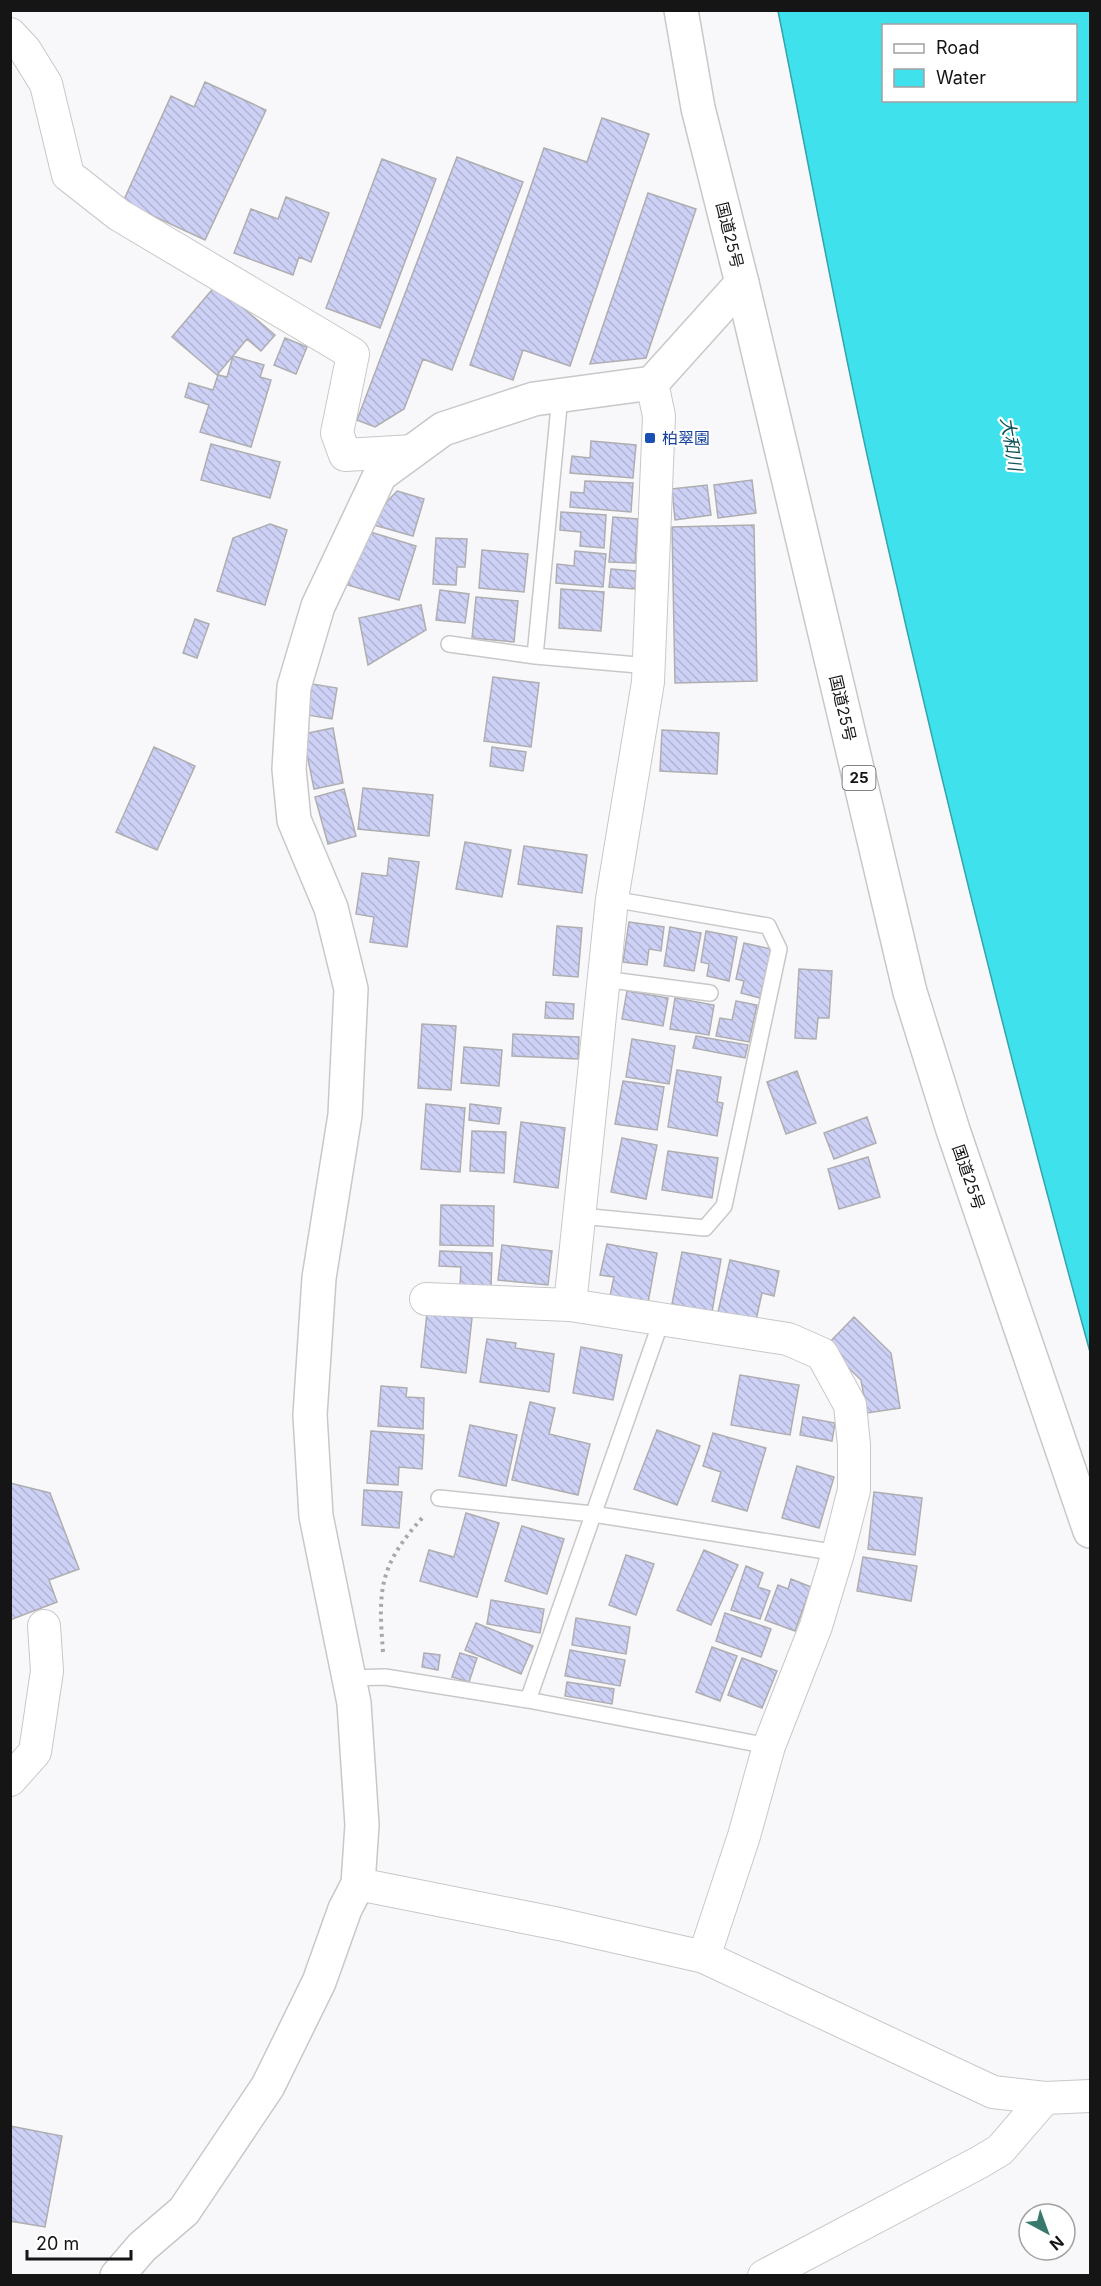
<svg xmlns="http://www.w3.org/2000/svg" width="1101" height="2286" viewBox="0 0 1101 2286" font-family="Inter,'Noto Sans JP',sans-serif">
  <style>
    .water { fill: #3fe2ec; stroke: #32a4ac; stroke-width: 1.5; fill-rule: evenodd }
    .building { fill: url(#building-back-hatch); stroke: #aeaeb0; stroke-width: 1.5 }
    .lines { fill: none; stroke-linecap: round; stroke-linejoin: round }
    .lane-casing { stroke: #c8c8ca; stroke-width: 18 }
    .street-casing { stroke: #c8c8ca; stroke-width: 34 }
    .secondary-casing { stroke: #c8c8ca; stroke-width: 36 }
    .highway-casing { stroke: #c8c8ca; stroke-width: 36 }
    .path { stroke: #a8a8aa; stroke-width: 4; stroke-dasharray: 3 4.5; stroke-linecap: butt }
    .lane { stroke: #fff; stroke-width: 15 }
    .street { stroke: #fff; stroke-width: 32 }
    .secondary { stroke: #fff; stroke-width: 33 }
    .highway { stroke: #fff; stroke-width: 33 }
    .transit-dot { fill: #1a4fb4; stroke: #fff; stroke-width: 2 }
    .labels { text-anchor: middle; stroke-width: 4.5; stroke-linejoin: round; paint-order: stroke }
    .shield { fill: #fff; stroke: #5b5b5c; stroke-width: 1.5 }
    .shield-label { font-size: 15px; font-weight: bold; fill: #151516 }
    .street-label { font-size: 16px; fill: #151516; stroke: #fff }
    .transit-label { font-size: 16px; fill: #164399; stroke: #fff; text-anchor: start }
    .water-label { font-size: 18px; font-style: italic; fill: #0c5256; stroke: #fff }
  </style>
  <defs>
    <pattern id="building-back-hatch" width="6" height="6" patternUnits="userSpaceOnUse" patternTransform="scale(1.5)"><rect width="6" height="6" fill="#ced1f6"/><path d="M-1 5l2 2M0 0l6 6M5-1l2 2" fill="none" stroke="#b0b3d2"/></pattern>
  </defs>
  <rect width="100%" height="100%" fill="#f8f8fa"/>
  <path class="water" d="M778 11H1090V1352C1011 1065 939 776 874 486 838 328 810 169 778 11ZM884 26H1076V100H884Z"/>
  <path class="building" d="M205 82 266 110 205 240 123 202 171 96 194 107Z
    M602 118 649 134 570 366 523 350 513 380 470 365 544 148 587 162Z
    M457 157 523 182 452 370 423 359 404 409 375 427 357 420Z
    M382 159 436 179 380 328 326 308Z
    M648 193 696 209 646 358 590 364Z
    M286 197 329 213 311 262 299 257 293 275 234 253 251 209 278 219Z
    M216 285 275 335 261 351 247 339 217 375 172 337Z
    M285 338 307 347 296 374 274 365Z
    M233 356 264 365 260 377 271 380 251 447 200 432 209 405 185 397 189 383 213 390 218 375 227 377Z
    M591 441 636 445 633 478 570 473 572 456 590 458Z
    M211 444 280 462 270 498 201 480Z
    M752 480 756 513 718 518 714 485Z
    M585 481 633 483 631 512 570 507 571 492 584 493Z
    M707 485 711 515 675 520 672 489Z
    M397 491 424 499 413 536 367 523Z
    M561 512 606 515 604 548 580 546 581 532 560 530Z
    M613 517 638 519 635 563 609 562Z
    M270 524 287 530 265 605 217 591 233 538Z
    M754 525 757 681 675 683 672 527Z
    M364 530 416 546 399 600 348 585Z
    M436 538 467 539 465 567H457L456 585 433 584Z
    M482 550 528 554 524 592 479 588Z
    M575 551 606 554 603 587 556 583 557 564 574 566Z
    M611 569 636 571 635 589 609 587Z
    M561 589 604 592 601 631 559 628Z
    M440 590 469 594 465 623 436 620Z
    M476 597 518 601 514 642 472 638Z
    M421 605 426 630 368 665 359 618Z
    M195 619 209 624 197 658 183 653Z
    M493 677 539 683 531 747 484 741Z
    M312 684 337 688 332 719 307 715Z
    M333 728 343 783 314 789 303 734Z
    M662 730 719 733 717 774 660 771Z
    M154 747 195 766 157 850 116 832Z
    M492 747 526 752 523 771 490 766Z
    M363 788 433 795 429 836 358 829Z
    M344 789 356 836 328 844 315 797Z
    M465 842 511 850 502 897 456 889Z
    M524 846 587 855 582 893 518 884Z
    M389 858 419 862 407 947 370 942 374 917 356 914 362 873 387 876Z
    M629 922 664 927 661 951 649 949 647 965 623 962Z
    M557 926 582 928 578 977 553 975Z
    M670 927 701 933 694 971 664 966Z
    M706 931 737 937 729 981 707 976 709 964 701 962Z
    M744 943 771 949 760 998 741 993 744 981 736 979Z
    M799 969 832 971 829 1018H818L816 1039 795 1038Z
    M627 991 668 998 663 1026 622 1019Z
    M675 998 714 1005 709 1035 670 1029Z
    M736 1001 757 1005 749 1042 716 1036 720 1018 732 1020Z
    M546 1002 574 1004 573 1019 545 1018Z
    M422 1024 456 1026 451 1090 418 1088Z
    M513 1034 579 1037 578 1059 512 1056Z
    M696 1036 748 1045 745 1058 693 1048Z
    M632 1039 675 1046 669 1084 626 1077Z
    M464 1047 502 1050 499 1086 461 1083Z
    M677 1070 721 1077 717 1102 723 1103 717 1136 668 1127Z
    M797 1071 816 1123 786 1134 767 1082Z
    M623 1081 664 1087 657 1130 615 1124Z
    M426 1104 465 1108 460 1172 421 1169Z
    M470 1104 501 1108 499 1124 469 1120Z
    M867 1117 876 1143 834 1159 824 1133Z
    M521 1122 565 1128 558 1188 514 1182Z
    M472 1131 506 1132 504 1173 470 1171Z
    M622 1138 657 1145 646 1199 611 1192Z
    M668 1151 718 1158 712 1198 662 1190Z
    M868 1157 880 1197 839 1209 828 1169Z
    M441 1205 494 1206 493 1246 440 1245Z
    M607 1244 657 1253 648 1303 610 1296 614 1277 600 1275Z
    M502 1245 552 1251 548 1285 498 1280Z
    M440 1251 492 1253 491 1288 460 1286 461 1267 439 1266Z
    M682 1252 721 1259 712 1312 672 1304Z
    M730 1260 779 1271 774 1296 762 1293 756 1320 718 1312Z
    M427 1313 472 1318 466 1373 421 1367Z
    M854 1317 891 1353 900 1408 867 1413 861 1380 826 1346Z
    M487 1339 516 1343 515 1348 554 1354 549 1392 480 1382Z
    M581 1347 622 1355 613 1400 573 1393Z
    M740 1375 799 1385 790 1435 731 1425Z
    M381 1386 407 1388 406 1397 424 1398 423 1429 378 1426Z
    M530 1402 555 1408 549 1434 590 1444 578 1495 512 1480Z
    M803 1417 835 1423 832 1441 800 1435Z
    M470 1425 517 1435 506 1486 459 1476Z
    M657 1430 700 1446 677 1505 634 1489Z
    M371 1431 424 1435 422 1469 399 1467 398 1485 367 1483Z
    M713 1433 766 1448 747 1511 712 1501 721 1472 703 1466Z
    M797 1466 834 1477 819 1528 782 1518Z
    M10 1483 50 1493 79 1569 49 1580 57 1602 10 1620Z
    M364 1490 402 1492 399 1528 362 1525Z
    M874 1492 922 1498 915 1555 868 1549Z
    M466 1513 499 1523 477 1597 420 1581 429 1550 454 1557Z
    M522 1526 564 1539 547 1594 505 1581Z
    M704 1550 738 1565 711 1625 677 1610Z
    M626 1555 654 1564 636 1615 609 1605Z
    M863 1557 917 1566 911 1601 857 1591Z
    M746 1566 763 1573 758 1587 770 1591 760 1619 731 1610Z
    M791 1579 811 1587 795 1631 765 1620 778 1585 788 1589Z
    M491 1600 544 1609 540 1633 487 1624Z
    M725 1613 771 1629 761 1657 716 1641Z
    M576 1618 630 1627 626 1654 572 1645Z
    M476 1623 533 1646 521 1674 465 1650Z
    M712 1647 737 1656 720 1701 696 1692Z
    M570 1650 625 1660 620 1686 565 1676Z
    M424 1653 440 1655 438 1670 422 1667Z
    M460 1653 477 1658 469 1682 452 1677Z
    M742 1658 777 1671 762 1708 728 1695Z
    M567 1682 614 1689 612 1704 565 1696Z
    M10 2126 62 2136 45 2227 10 2221Z"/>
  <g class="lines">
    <g class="lane-casing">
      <path id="lane" d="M449 644 535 656 649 666
        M535 656 560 396
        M603 979 710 993
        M581 1216 705 1228 724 1206 779 949 768 926 612 899
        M439 1498 593 1514 838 1553
        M349 1678 385 1677 528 1700 769 1746
        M528 1700 662 1319"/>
    </g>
    <g class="street-casing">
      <path id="street" d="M10 34 25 50 46 84 68 175 119 215 353 354 337 433 345 455 413 451
        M426 1299 570 1305 788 1339 822 1354 850 1405 854 1445V1490L838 1553 816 1626 769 1746 744 1836 704 1957
        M570 1305 612 899 648 682 659 416 652 383
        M10 1780 35 1752 47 1671 44 1626
        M358 1884 559 1924 704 1957 993 2092 1045 2098 1090 2096
        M764 2276 980 2162 1000 2150 1045 2098"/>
    </g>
    <g class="secondary-casing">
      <path id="secondary" d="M117 2276 142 2247 184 2211 268 2086 319 1982 345 1909 358 1884 362 1825 354 1703 316 1516 310 1415 319 1278 345 1115 351 989 331 908 294 820 289 769 294 687 318 606 380 475 443 429 534 399 652 383 742 283"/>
    </g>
    <g class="highway-casing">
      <path id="highway" d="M681 10 698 108 742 283 910 992 953 1130 1090 1531"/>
    </g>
    <path class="path" d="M383 1652C378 1589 379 1566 423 1517"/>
    <use href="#lane" class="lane"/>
    <use href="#street" class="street"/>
    <use href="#secondary" class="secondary"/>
    <use href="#highway" class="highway"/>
  </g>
  <rect class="transit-dot" x="644" y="432" width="12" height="12" rx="3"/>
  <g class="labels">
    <rect class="shield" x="842.5" y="766" width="33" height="24" rx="4.5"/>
    <g class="shield-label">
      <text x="859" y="783">25</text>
    </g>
    <g class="street-label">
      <text transform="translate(730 235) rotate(76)" y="6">国道25号</text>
      <text transform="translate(843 708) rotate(77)" y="6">国道25号</text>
      <text transform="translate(969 1177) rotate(71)" y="6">国道25号</text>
    </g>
    <g class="transit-label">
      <text x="662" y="444">柏翠園</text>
    </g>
    <g class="water-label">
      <text transform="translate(1011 444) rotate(81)" y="6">大和川</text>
    </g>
  </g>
  <rect width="1101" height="2286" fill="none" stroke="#151516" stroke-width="24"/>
  <rect x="882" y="24" width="195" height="78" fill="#ffffff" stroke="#a1a1a2" stroke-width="1.5"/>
  <rect x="894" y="44" width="30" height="9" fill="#ffffff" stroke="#a1a1a2" stroke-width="1.5"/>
  <text x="936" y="54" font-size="18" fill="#151516">Road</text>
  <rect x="894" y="69" width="30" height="18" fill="#3fe2ec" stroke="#a1a1a2" stroke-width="1.5"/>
  <text x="936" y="84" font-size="18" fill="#151516">Water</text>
  <g transform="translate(1047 2232) rotate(139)"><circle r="28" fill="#ffffff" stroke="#a1a1a2" stroke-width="1.5"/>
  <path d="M0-4.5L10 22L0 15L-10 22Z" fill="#377a6d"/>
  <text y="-9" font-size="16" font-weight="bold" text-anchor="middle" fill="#151516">N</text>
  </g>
  <path d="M27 2250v9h104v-9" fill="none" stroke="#151516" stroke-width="3"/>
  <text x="36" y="2250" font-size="18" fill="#151516" stroke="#ffffff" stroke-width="4.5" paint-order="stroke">20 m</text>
</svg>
